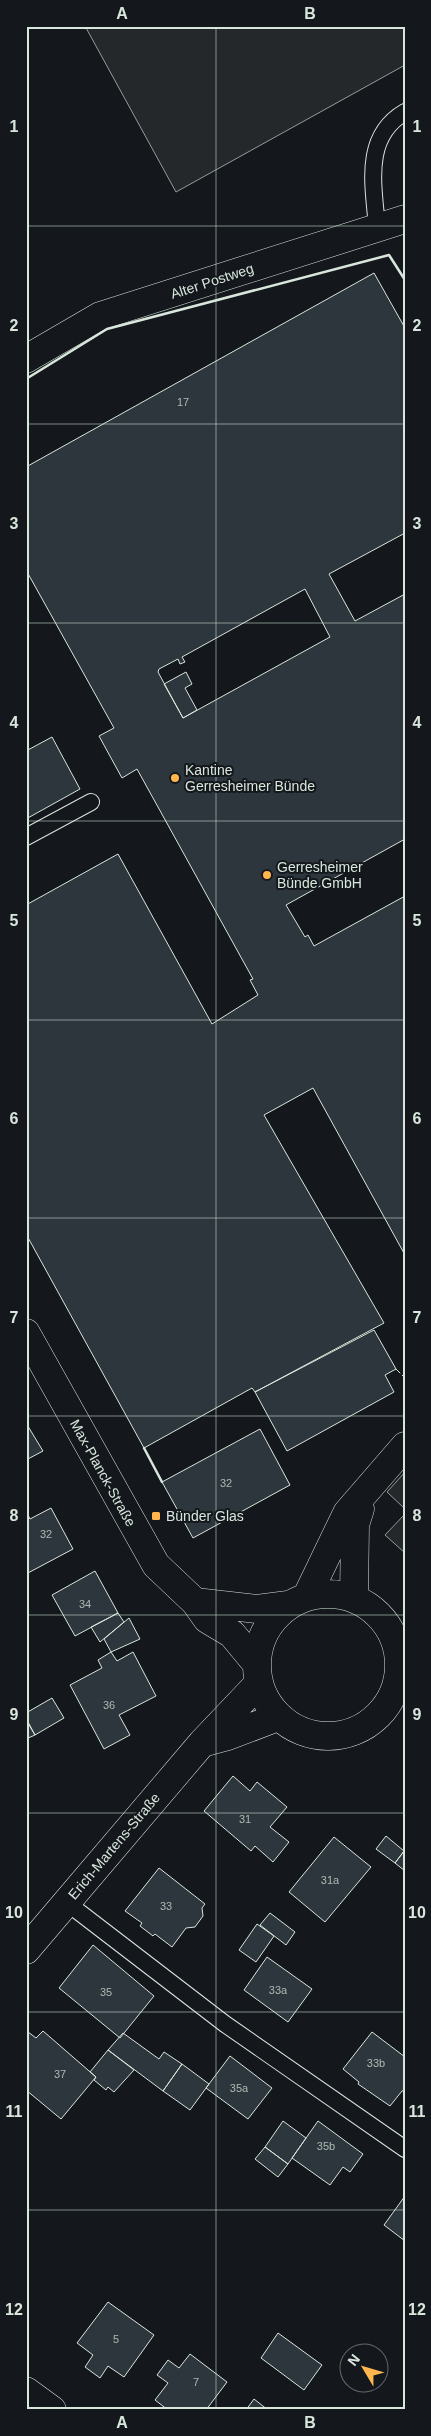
<svg xmlns="http://www.w3.org/2000/svg" width="431" height="2436" viewBox="0 0 431 2436" font-family="Arial,sans-serif">
  <style>
    .parking { fill: #24282b; stroke: #939e99 }
    .building { fill: #2c363c; stroke: #d8e6dc; fill-rule: evenodd }
    .lines { fill: none; stroke-linecap: round; stroke-linejoin: round }
    .lane-casing { stroke: #d8e6dc; stroke-width: 18 }
    .street-casing { stroke: #d8e6dc; stroke-width: 29 }
    .lane { stroke: #14181c; stroke-width: 16 }
    .street { stroke: #14181c; stroke-width: 28 }
    .fence { stroke: #d8e6dc; stroke-width: 1; stroke-dasharray: 6 2.5; stroke-linecap: butt }
    .wall { stroke: #d8e6dc; stroke-width: 2.5 }
    .grid { fill: none; stroke: #d8e6dc; stroke-width: 1; stroke-opacity: 0.55 }
    .poi-dot { fill: #ffb74d; stroke: #14181c; stroke-width: 2 }
    .labels { text-anchor: middle; stroke-width: 4; stroke-linejoin: round; paint-order: stroke }
    .number-label { font-size: 11px; fill: #adbab4 }
    .street-label { font-size: 14px; fill: #d8e6dc; stroke: #14181c }
    .poi-label { font-size: 14px; fill: #d8e6dc; stroke: #14181c; text-anchor: start }
    .neatline { fill: none; stroke: #d8e6dc; stroke-width: 2 }
    .grid-label { font-size: 16px; text-anchor: middle; font-weight: bold; fill: #d8e6dc }
  </style>
  <rect width="100%" height="100%" fill="#14181c"/>
  <path class="parking" d="M85 26H405V65L176 192Z
    M405 1472V1509L387 1492Z
    M405 1514V1553L385 1535Z"/>
  <path class="building" d="M374 273 405 328V533L329 574 355 621 405 594V839L286 905 305 937 308 935 314 946 405 896V1255L313 1088 264 1115 384 1323 255 1392 252 1388 144 1448 26 1234V905L118 854 212 1024 258 995 250 980 253 979 137 769 122 778 99 736 114 728 26 570V467ZM305 589 330 637 183 718 158 672 159 669 178 659 180 664 185 662 182 657Z
    M186 672 192 684 185 688 197 710 183 718 164 684Z
    M52 737 80 789 26 819V751Z
    M374 1330 396 1369 385 1375 394 1392 287 1451 255 1392Z
    M26 1423 43 1451 26 1460Z
    M260 1429 290 1485 193 1538 162 1482Z
    M51 1508 73 1549 26 1574V1517L28 1515 30 1519Z
    M95 1571 118 1613 75 1636 52 1595Z
    M118 1613 124 1622 100 1642 91 1627Z
    M129 1618 140 1639 111 1652 104 1639Z
    M111 1652 117 1661 133 1652 156 1696 119 1715 130 1735 104 1749 70 1685 102 1668 98 1660Z
    M52 1698 64 1718 35 1735 26 1720V1713Z
    M27 1720 35 1735 26 1739V1721Z
    M233 1776 250 1791 257 1782 287 1807 270 1827 289 1842 273 1862 255 1846 251 1851 204 1811Z
    M386 1836 404 1851 395 1863 376 1849Z
    M334 1837 371 1867 325 1922 289 1892Z
    M405 1850V1871L395 1863Z
    M159 1868 205 1904 202 1908 203 1916 195 1927 186 1928 172 1947 155 1934 153 1936 140 1926 142 1923 125 1911Z
    M270 1913 295 1932 286 1945 260 1925Z
    M257 1924 274 1936 256 1962 239 1950Z
    M93 1945 154 1996 120 2038 59 1988Z
    M267 1957 312 1989 288 2022 244 1990Z
    M43 2031 96 2077 61 2119 26 2090V2035L28 2032 36 2038Z
    M372 2032 405 2057V2090L402 2091 390 2106 358 2084 359 2082 343 2069Z
    M123 2033 159 2059 164 2052 182 2064 163 2091 108 2050Z
    M108 2050 134 2070 114 2092 108 2087 106 2090 94 2080 96 2077 90 2072Z
    M230 2056 272 2088 248 2119 206 2088Z
    M182 2064 209 2084 190 2110 163 2091Z
    M283 2121 306 2138 288 2164 265 2147Z
    M318 2121 363 2154 350 2172 343 2167 330 2185 292 2158Z
    M265 2147 288 2164 278 2177 255 2159Z
    M405 2196V2241L384 2225Z
    M108 2302 154 2335 124 2377 108 2366 100 2378 85 2367 93 2355 77 2343Z
    M278 2333 322 2365 304 2390 261 2358Z
    M190 2354 227 2382 206 2410H168L155 2400 168 2383 157 2375 168 2360 179 2368Z
    M254 2399 268 2410H246Z"/>
  <g class="lines">
    <g class="lane-casing">
      <path id="lane" d="M377 228C374 187 362 137 405 112
        M26 837 91 802
        M66 1902 225 2024 405 2149"/>
    </g>
    <g class="street-casing">
      <path id="street" d="M26 359 100 316 405 219
        M26 1333 156 1565 195 1602 207 1619 232 1634 256 1663
        M257 1665a71 71 0 1 1 142 0a71 71 0 1 1-142 0Z
        M307 1596 347 1513 405 1446
        M354 1598 355 1525 360 1509
        M195 1602 257 1609 288 1605
        M202 1743 228 1736 278 1717
        M26 1950 202 1743 259 1683
        M26 2391 52 2410"/>
    </g>
    <use href="#lane" class="lane"/>
    <use href="#street" class="street"/>
    <path class="fence" d="M396 1369 405 1378"/>
    <path class="wall" d="M26 379 107 329 389 255 405 280
      M144 1448 162 1482"/>
  </g>
  <path class="grid" d="M216 26V2410M26 226H405M26 424H405M26 623H405M26 821H405M26 1020H405M26 1218H405M26 1416H405M26 1615H405M26 1813H405M26 2012H405M26 2210H405"/>
  <g class="poi-dot">
    <circle cx="175" cy="778" r="5"/>
    <circle cx="267" cy="875" r="5"/>
    <rect x="151" y="1511" width="10" height="10" rx="2.5"/>
  </g>
  <g class="labels">
    <g class="number-label">
      <text x="183" y="406">17</text>
      <text x="226" y="1487">32</text>
      <text x="46" y="1538">32</text>
      <text x="85" y="1608">34</text>
      <text x="109" y="1709">36</text>
      <text x="245" y="1823">31</text>
      <text x="330" y="1884">31a</text>
      <text x="166" y="1910">33</text>
      <text x="278" y="1994">33a</text>
      <text x="106" y="1996">35</text>
      <text x="376" y="2067">33b</text>
      <text x="60" y="2078">37</text>
      <text x="239" y="2092">35a</text>
      <text x="326" y="2150">35b</text>
      <text x="116" y="2343">5</text>
      <text x="196" y="2386">7</text>
    </g>
    <g class="street-label">
      <text transform="translate(212 281) rotate(-18)" y="5">Alter Postweg</text>
      <text transform="translate(103 1473) rotate(61)" y="5">Max-Planck-Straße</text>
      <text transform="translate(114 1846) rotate(-50)" y="5">Erich-Martens-Straße</text>
    </g>
    <g class="poi-label">
      <text x="185" y="775">Kantine<tspan x="185" dy="16">Gerresheimer Bünde</tspan></text>
      <text x="277" y="872">Gerresheimer<tspan x="277" dy="16">Bünde GmbH</tspan></text>
      <text x="166" y="1521">Bünder Glas</text>
    </g>
  </g>
  <rect width="431" height="2436" fill="none" stroke="#14181c" stroke-width="55"/>
  <g transform="translate(364 2368) rotate(308)"><circle r="24" fill="#14181c" stroke="#626a69"/>
  <path d="M0-4L9 19L0 12L-9 19Z" fill="#ffb74d"/>
  <text y="-8" font-size="14" font-weight="bold" text-anchor="middle" fill="#d8e6dc">N</text>
  </g>
  <rect x="28" y="28" width="376" height="2380" class="neatline"/>
  <g class="grid-label">
    <text x="122" y="19">A</text>
    <text x="310" y="19">B</text>
    <text x="14" y="132">1</text>
    <text x="417" y="132">1</text>
    <text x="14" y="331">2</text>
    <text x="417" y="331">2</text>
    <text x="14" y="529">3</text>
    <text x="417" y="529">3</text>
    <text x="14" y="728">4</text>
    <text x="417" y="728">4</text>
    <text x="14" y="926">5</text>
    <text x="417" y="926">5</text>
    <text x="14" y="1124">6</text>
    <text x="417" y="1124">6</text>
    <text x="14" y="1323">7</text>
    <text x="417" y="1323">7</text>
    <text x="14" y="1521">8</text>
    <text x="417" y="1521">8</text>
    <text x="14" y="1720">9</text>
    <text x="417" y="1720">9</text>
    <text x="14" y="1918">10</text>
    <text x="417" y="1918">10</text>
    <text x="14" y="2117">11</text>
    <text x="417" y="2117">11</text>
    <text x="14" y="2315">12</text>
    <text x="417" y="2315">12</text>
    <text x="122" y="2428">A</text>
    <text x="310" y="2428">B</text>
  </g>
</svg>
